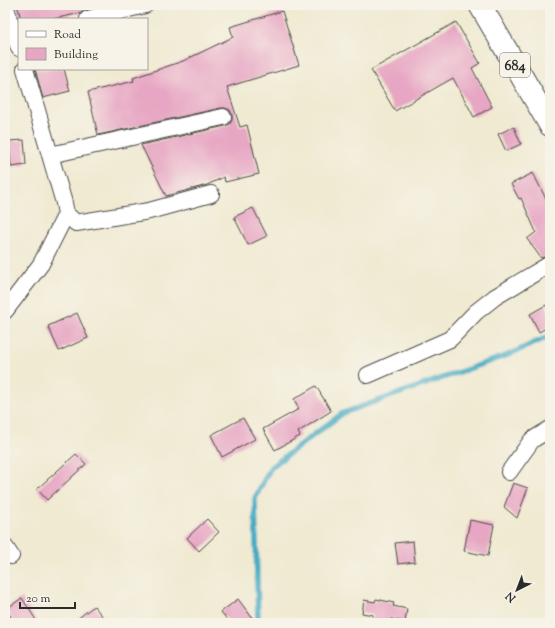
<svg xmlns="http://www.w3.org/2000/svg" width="555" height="628" viewBox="0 0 555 628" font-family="'Sorts Mill Goudy',serif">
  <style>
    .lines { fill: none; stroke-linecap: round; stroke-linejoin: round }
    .stream { stroke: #44aac4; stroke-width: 5.5 }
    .building { fill: #e7a6c3 }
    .minor-casing { stroke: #494844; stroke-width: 18 }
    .trunk-casing { stroke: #494844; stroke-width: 24 }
    .minor { stroke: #fff; stroke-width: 16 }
    .trunk { stroke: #fff; stroke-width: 22 }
    .labels { text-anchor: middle; stroke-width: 3; stroke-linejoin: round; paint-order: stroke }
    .shield { fill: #f7f3e8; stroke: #686764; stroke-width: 1 }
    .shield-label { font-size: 14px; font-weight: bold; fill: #2b2b2b }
  </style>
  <rect width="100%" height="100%" fill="#f7f3e8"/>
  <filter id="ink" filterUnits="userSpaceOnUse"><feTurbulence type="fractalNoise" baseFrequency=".025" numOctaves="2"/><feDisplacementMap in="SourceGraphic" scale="8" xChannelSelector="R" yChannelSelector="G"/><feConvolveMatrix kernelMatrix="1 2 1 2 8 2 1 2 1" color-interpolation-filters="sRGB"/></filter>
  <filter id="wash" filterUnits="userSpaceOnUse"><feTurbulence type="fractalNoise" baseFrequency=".012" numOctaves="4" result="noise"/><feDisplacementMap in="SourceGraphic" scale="16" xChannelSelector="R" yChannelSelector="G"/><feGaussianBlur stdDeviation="0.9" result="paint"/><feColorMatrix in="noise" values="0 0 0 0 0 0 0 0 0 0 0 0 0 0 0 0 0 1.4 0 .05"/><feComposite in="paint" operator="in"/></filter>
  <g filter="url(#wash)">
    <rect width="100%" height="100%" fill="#f0ead2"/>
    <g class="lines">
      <path class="stream" d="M258 623 255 498 271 467 343 413 508 355 550 336"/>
    </g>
    <g id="blocks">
      <path class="building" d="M17 5H87L88 9 81 13 53 19H21Z
        M282 11 299 65 227 87 240 127 247 125 259 174 225 182 224 177 207 185 166 196 141 145 225 126 230 124 232 120V115L230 110 225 108H221L98 135 88 92 134 81 133 78 183 61 233 37 230 27Z
        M456 22 480 63 472 68 492 107 474 117 453 78 395 111 371 70Z
        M35 69H64L70 91 43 98Z
        M514 127 521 144 506 151 498 134Z
        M24 140 26 165 11 167 9 141Z
        M533 173 550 207V255L541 258 527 239 536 232 521 198 519 199 511 184Z
        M253 208 267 236 248 245 234 217Z
        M546 305 550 314V326L539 332 530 314Z
        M77 313 88 338 59 351 48 326Z
        M316 386 331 411 298 432 300 436 275 450 263 429 299 409 294 399Z
        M243 418 255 439 222 457 211 435Z
        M76 454 86 464 47 500 37 489Z
        M513 483 528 488 517 518 504 507Z
        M207 519 219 532 199 551 187 538Z
        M470 520 494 525 488 556 464 551Z
        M413 541 415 562 398 564 395 543Z
        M22 598 38 623H15L6 609Z
        M238 599 256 623H230L221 612Z
        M376 599 394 603 393 606 407 609 405 622 391 619 390 623H371L373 615 362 613 364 600 375 602Z
        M94 606 108 623H72Z"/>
    </g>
  </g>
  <g filter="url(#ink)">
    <use href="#blocks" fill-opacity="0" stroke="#494844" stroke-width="1"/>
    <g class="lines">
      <g class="minor-casing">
        <path id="minor" d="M5 5 19 48
          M88 19 145 5
          M25 69 64 203 66 214 76 223 149 211 211 194
          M50 155 223 117
          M5 311 41 264 66 214
          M368 375 450 339 476 312 495 297 550 264
          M509 472 532 440 550 429
          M5 547 11 556"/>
      </g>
      <g class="trunk-casing">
        <path id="trunk" d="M480 5 550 125"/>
      </g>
      <use href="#minor" class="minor"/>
      <use href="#trunk" class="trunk"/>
    </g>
  </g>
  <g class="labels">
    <rect class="shield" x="500" y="53" width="30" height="24" rx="3"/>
    <g class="shield-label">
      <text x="515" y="70">684</text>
    </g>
  </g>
  <rect width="555" height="628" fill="none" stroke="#f7f3e8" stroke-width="20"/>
  <rect x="18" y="18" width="130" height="52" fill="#f7f3e8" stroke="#a5a39c"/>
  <rect x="26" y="31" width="20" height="6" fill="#ffffff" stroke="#a5a39c"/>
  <text x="54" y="38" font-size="12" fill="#2b2b2b">Road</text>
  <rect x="26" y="48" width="20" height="12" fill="#e7a6c3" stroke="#a5a39c"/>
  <text x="54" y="58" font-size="12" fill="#2b2b2b">Building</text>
  <g transform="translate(517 590) rotate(222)" stroke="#f7f3e8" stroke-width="3" paint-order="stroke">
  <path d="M0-3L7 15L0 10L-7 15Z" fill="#2b2b2b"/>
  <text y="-6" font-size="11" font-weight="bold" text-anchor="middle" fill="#2b2b2b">N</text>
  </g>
  <path d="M20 602v6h55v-6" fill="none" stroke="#2b2b2b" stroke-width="2"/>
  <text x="26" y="602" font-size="12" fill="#2b2b2b" stroke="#f7f3e8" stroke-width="3" paint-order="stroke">20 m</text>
</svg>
